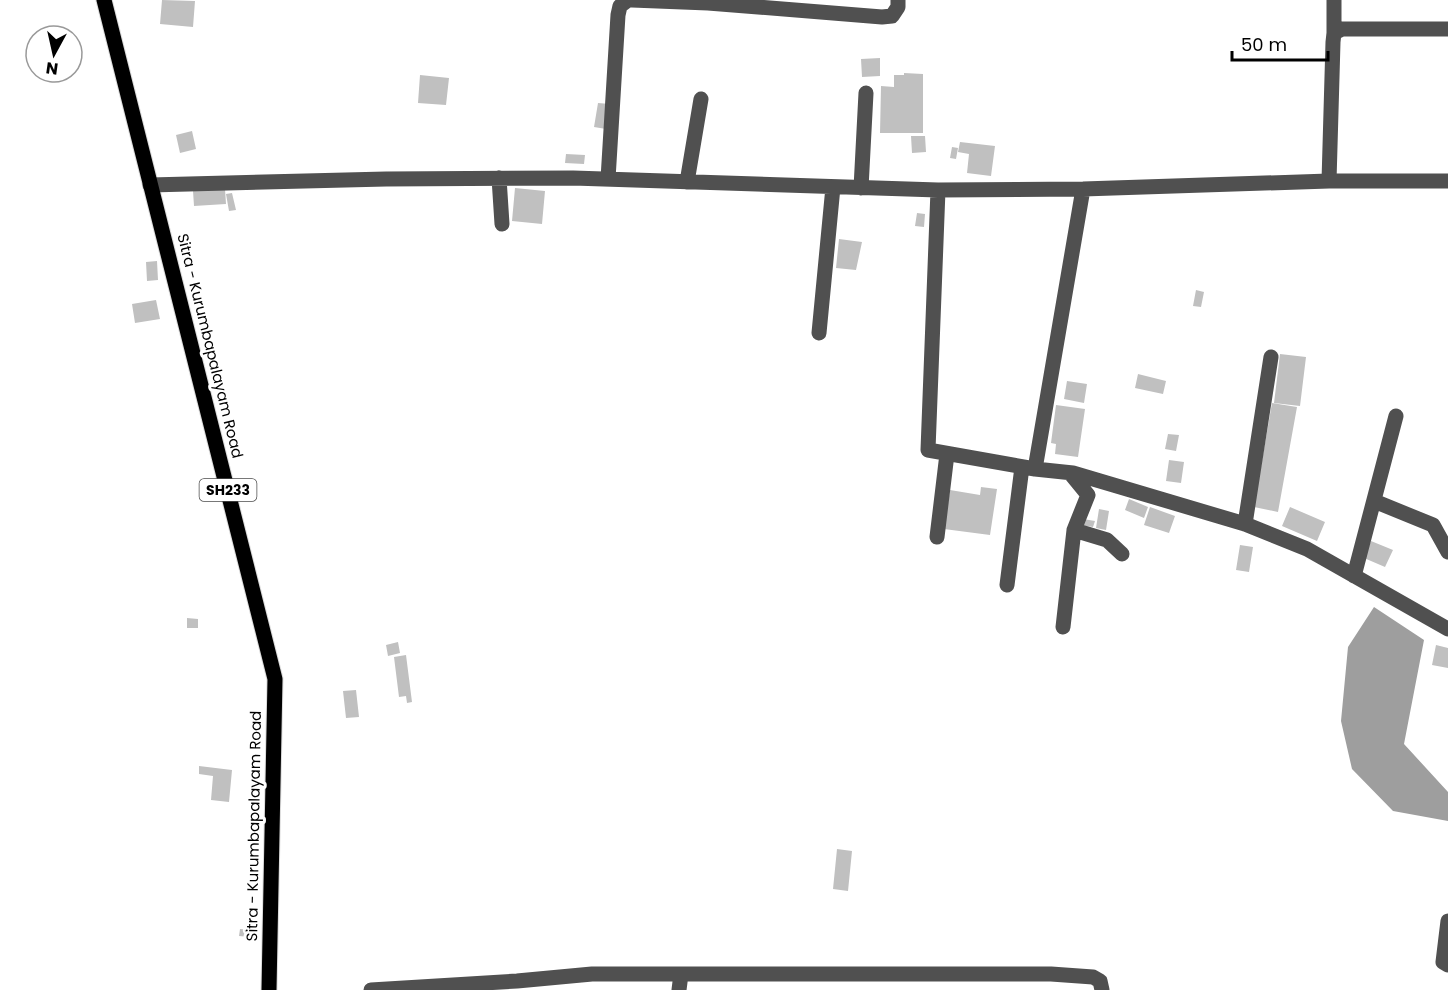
<svg xmlns="http://www.w3.org/2000/svg" width="1448" height="990" viewBox="0 0 1448 990" font-family="Poppins,sans-serif">
  <style>
    .water { fill: #9e9e9e }
    .building { fill: #c0c0c0 }
    .lines { fill: none; stroke-linecap: round; stroke-linejoin: round }
    .major-casing { stroke: #dbdbdb; stroke-width: 17 }
    .minor { stroke: #505050; stroke-width: 15 }
    .major { stroke: #000; stroke-width: 15 }
    .labels { text-anchor: middle; stroke-width: 6; stroke-linejoin: round; paint-order: stroke }
    .shield { fill: #fff; stroke: #4c4c4c; stroke-width: 1.5 }
    .shield-label { font-size: 14px; font-weight: bold; fill: #000 }
    .street-label { font-size: 15px; fill: #000; stroke: #fff }
  </style>
  <rect width="100%" height="100%" fill="#fff"/>
  <path class="water" d="M1374 607 1424 640 1404 744 1448 792V821L1393 811 1352 769 1341 721 1348 647Z"/>
  <path class="building" d="M162 0 195 1 193 27 160 24Z
    M880 58V76L862 77 861 59Z
    M904 73 923 74V133H880L881 86 894 87V75H904Z
    M420 75 449 78 446 105 418 103Z
    M598 103 610 104 606 129 594 127Z
    M192 131 196 149 180 153 176 135Z
    M911 136H925L926 152 912 153Z
    M960 142 995 146 991 176 967 173 969 154 958 152Z
    M952 147 958 148 956 159 950 158Z
    M566 154 585 155 584 164 565 163Z
    M515 188 545 191 542 224 512 221Z
    M225 189 226 204 194 206 193 191Z
    M232 193 236 210 229 211 226 194Z
    M917 213 925 214 924 227 915 226Z
    M839 239 862 242 856 270 836 268Z
    M157 261 158 280 147 281 146 262Z
    M1196 290 1204 292 1201 307 1193 306Z
    M156 300 160 319 135 323 132 304Z
    M1280 354 1306 357 1300 406 1274 403Z
    M1138 374 1166 381 1163 394 1135 388Z
    M1067 381 1087 384 1084 403 1064 399Z
    M1272 403 1297 407 1278 512 1254 507Z
    M1056 405 1085 409 1078 457 1055 454 1056 444 1051 443Z
    M1168 434 1179 435 1176 451 1165 449Z
    M1169 460 1184 462 1181 483 1166 481Z
    M981 487 997 489 990 535 944 529 950 490 980 495Z
    M1129 499 1148 507 1144 518 1125 510Z
    M1150 507 1175 516 1169 533 1144 525Z
    M1290 507 1325 522 1317 541 1282 526Z
    M1099 509 1109 511 1106 530 1096 528Z
    M1083 519 1095 521 1093 527 1081 525Z
    M1371 541 1393 550 1385 567 1364 558Z
    M1240 545 1253 547 1249 572 1236 570Z
    M187 618 198 619V628H187Z
    M398 642 400 653 388 656 386 645Z
    M1436 645 1448 648V668L1432 665Z
    M406 655 412 702 407 703 406 696 399 697 394 657Z
    M356 690 359 717 346 718 343 691Z
    M199 766 232 770 229 802 211 800 213 776 199 774Z
    M837 849 852 851 848 891 833 889Z
    M240 929 250 930V937L239 936Z"/>
  <g class="lines">
    <g class="major-casing">
      <path id="major" d="M104 0 275 679 269 990"/>
    </g>
    <path class="minor" d="M632 0 708 3 882 17 892 16 898 7V0
      M1334 0V33
      M499 178 502 224
      M608 179 618 15 620 6 628 0
      M1329 181 1333 42 1334 33 1342 29H1448
      M687 182 701 99
      M150 185 386 179 573 178 938 190 928 450 1035 469 1073 473 1245 524 1307 549 1448 629
      M861 188 866 93
      M938 190 1083 189 1329 181H1448
      M819 333 833 187
      M1035 469 1083 189
      M1374 501 1433 525 1448 552
      M1245 524 1271 357
      M1074 530 1107 540 1122 554
      M937 537 947 454
      M1354 576 1396 416
      M1007 585 1022 467
      M1063 627 1074 530 1088 495 1070 473
      M1448 921 1443 962 1448 965
      M371 990 517 981 592 974H1051L1093 977 1100 981 1102 990
      M679 990 681 974"/>
    <use href="#major" class="major"/>
  </g>
  <g class="labels">
    <rect class="shield" x="199.5" y="479" width="57" height="22" rx="4.5"/>
    <g class="shield-label">
      <text x="228" y="495">SH233</text>
    </g>
    <g class="street-label">
      <text transform="translate(210 346) rotate(76)" y="5">Sitra - Kurumbapalayam Road</text>
      <text transform="translate(254 826) rotate(-89)" y="5">Sitra - Kurumbapalayam Road</text>
    </g>
  </g>
  <g transform="translate(54 54) rotate(188)"><circle r="28" fill="#ffffff" stroke="#999999" stroke-width="1.5"/>
  <path d="M0-4.5L10 22L0 15L-10 22Z" fill="#000000"/>
  <text y="-9" font-size="16" font-weight="bold" text-anchor="middle" fill="#000000">N</text>
  </g>
  <path d="M1232 51v9h96v-9" fill="none" stroke="#000000" stroke-width="3"/>
  <text x="1241" y="51" font-size="18" fill="#000000" stroke="#ffffff" stroke-width="4.5" paint-order="stroke">50 m</text>
</svg>
